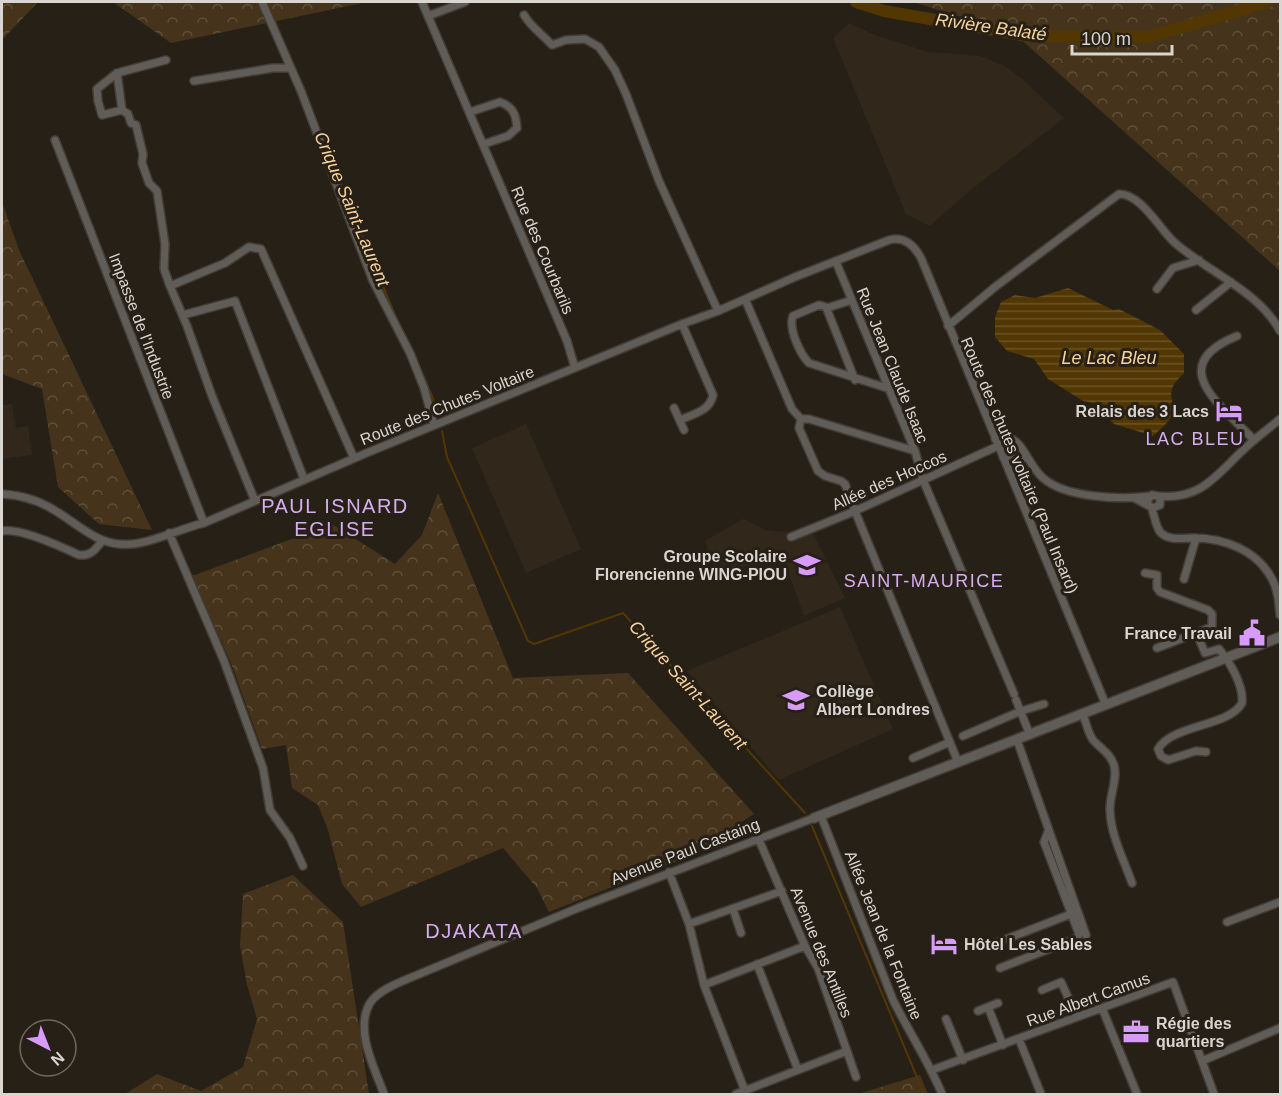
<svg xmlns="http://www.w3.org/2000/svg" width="1282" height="1096" viewBox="0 0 1282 1096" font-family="Arial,sans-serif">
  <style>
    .built { fill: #31281b }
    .forest { fill: url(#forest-crowns) }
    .water { fill: url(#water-rules) }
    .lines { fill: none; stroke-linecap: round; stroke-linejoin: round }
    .stream { stroke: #523703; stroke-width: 2 }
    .river { stroke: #523703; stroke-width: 12 }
    .minor-casing { stroke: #433d35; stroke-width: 10 }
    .tertiary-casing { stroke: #433d35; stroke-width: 12 }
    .minor { stroke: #605d59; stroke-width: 7 }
    .tertiary { stroke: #605d59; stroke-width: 9 }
    .labels { text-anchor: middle; stroke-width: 6; stroke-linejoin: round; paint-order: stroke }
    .street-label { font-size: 16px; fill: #d9d5d0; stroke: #262017 }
    .poi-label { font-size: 16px; font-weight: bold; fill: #d9d5d0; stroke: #262017; text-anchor: end }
    .water-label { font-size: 18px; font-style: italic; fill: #f8d29c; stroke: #262017 }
    .neighbourhood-label { font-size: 18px; letter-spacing: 1.5px; fill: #d6adef; stroke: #262017 }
    .quarter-label { font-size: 20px; letter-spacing: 1.5px; fill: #d6adef; stroke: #262017 }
  </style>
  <defs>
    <pattern id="forest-crowns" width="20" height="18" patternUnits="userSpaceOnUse" patternTransform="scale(1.5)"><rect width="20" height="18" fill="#45341b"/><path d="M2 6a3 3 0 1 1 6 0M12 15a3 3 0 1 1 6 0" fill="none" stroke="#5f503b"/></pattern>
    <pattern id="water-rules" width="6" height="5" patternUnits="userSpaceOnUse" patternTransform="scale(1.5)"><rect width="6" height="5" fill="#523703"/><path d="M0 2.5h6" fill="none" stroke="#6a5327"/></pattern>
  </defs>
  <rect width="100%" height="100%" fill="#262017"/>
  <path class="built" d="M849 23 877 36 929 52 980 56 1005 66 1023 80 1064 118 973 188 930 226 906 214 833 38Z
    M12 404 16 428 28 426 32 455 2 459V405Z
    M526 424 581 549 526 573 472 448Z
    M743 519 765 530 787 532 809 525 845 598 804 616 781 553 717 576 705 541Z
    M840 607 893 729 779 780 687 671Z"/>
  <path class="forest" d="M2 2H38L2 40Z
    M113 2H367L171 43Z
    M913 2H1280V271L1015 34Z
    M2 202 19 250 152 530 99 524 58 487 42 389 2 374Z
    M438 493 513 678 628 673 754 814 685 858 549 912 537 888 503 848 361 907 342 884 328 830 318 805 292 788 286 745 262 749 231 663 192 576 332 524 395 564 422 535Z
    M293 875 343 922 369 1094H125L157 1074 201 1091 243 1067 257 1019 247 985 240 946 243 894Z
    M920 1075 928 1094H858Z"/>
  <path class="water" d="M1068 288 1113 310 1119 309 1160 330 1184 354V373C1169 388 1169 391 1175 412L1165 425 1153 436 1114 424 1093 403 1083 401 1048 379 1034 359 1007 351 995 337V317L1001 302 1015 295 1035 298Z"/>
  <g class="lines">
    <path class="stream" d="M267 2 305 93
      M333 165 402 332
      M417 361 440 415
      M442 431 447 457 528 641 534 644 623 613 805 813
      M812 826 924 1094"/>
    <path class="river" d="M856 2 884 11 1027 36 1148 37 1268 2"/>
    <g class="minor-casing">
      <path id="minor" d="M262 2 301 91 373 281 410 353 424 388 434 425
        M422 2 567 341 575 368
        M524 15C531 27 543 35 552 45L566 40 585 39 599 47 615 70 626 94 659 181 718 311
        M428 16 465 2
        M117 73 122 110 128 114 131 123 136 125 143 154 142 163 149 183 157 191 165 244 164 269 170 286 225 263 249 247 261 249 354 458
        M194 81 273 68H290
        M122 110 102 115 98 101 97 89 117 73 166 60
        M470 112 500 102C513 107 516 114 517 128L508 136 484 144
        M55 140 204 523
        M836 262 915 451 923 480 1014 694
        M170 286 187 326 212 396 255 501
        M1157 289 1173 268 1199 260
        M745 299 792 409 801 419
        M827 308 852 300
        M1196 310 1231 282
        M183 315 235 301 304 479
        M948 326 995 287 1119 194C1141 194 1159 228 1174 242 1206 271 1259 291 1280 331
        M1237 336C1163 366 1222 406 1254 440
        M855 380 826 307 819 305 793 316C788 328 800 354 809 363L890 389
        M674 408 684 430
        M801 419 799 428 818 471 825 476 841 481 845 484 855 511 958 762
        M801 419H809L915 451
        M680 420C693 414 710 411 713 395L682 324
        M995 439C1023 430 1025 463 1043 478 1065 498 1122 500 1151 496
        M1003 457 1013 455 1026 458
        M2 494C20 495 38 500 54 510 75 522 94 542 119 544 145 547 178 529 204 523L369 452 682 324 718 311 795 277 889 240C904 236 914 245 921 258L1106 705
        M1158 496C1199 500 1214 478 1241 452 1253 440 1267 430 1280 419
        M1136 499 1153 508 1160 505V499L1158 496 1152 495 1148 499V504
        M1151 507C1155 515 1155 527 1161 533 1170 541 1182 538 1193 538 1224 538 1257 550 1272 579 1278 590 1279 603 1280 615
        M2 531C19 527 62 547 79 555 91 556 95 550 102 541
        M169 533 224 661 263 768 270 810 290 838 303 866
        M791 537 855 511 998 446
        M1145 573 1157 575V588L1160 592 1208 610 1212 614V627L1157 648
        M1184 579 1196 538
        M1197 634 1205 653 1219 649C1230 662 1244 686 1242 703 1229 727 1173 724 1158 749L1161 756 1168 760 1196 751 1206 752
        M1016 700 1030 735
        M1083 714C1086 723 1088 733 1093 740 1101 749 1110 753 1114 765 1118 780 1109 796 1110 811 1111 836 1124 860 1132 883
        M963 736 1021 711 1044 704
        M1017 740 1086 935
        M913 758 950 742
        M821 816 893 1000C909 1032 929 1062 942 1094
        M759 840 805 946 818 968 856 1077
        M669 872 689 924 704 985 745 1091
        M733 909 741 933
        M1227 922 1280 902
        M689 924 782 891
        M991 945 1071 914
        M757 964 798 1070
        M1000 968 1077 938 1079 934 1044 842 1048 832
        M704 985 805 946
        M1042 990 1061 982 1077 1017
        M988 1007 1003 1045
        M1102 1008 1137 1094
        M978 1011 998 1003
        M946 1019 963 1060
        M1019 1039 1041 1094
        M1202 1061 1280 1028
        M932 1070 1173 982 1214 1094
        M384 1094C375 1069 354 1030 370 1003 377 992 393 985 405 980L578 908 814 818
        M736 1094 847 1051"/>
    </g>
    <g class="tertiary-casing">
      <path id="tertiary" d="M814 818 1280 637"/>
    </g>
    <use href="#minor" class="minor"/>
    <use href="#tertiary" class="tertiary"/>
  </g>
  <defs>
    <g id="hotel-bare" transform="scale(2.07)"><path d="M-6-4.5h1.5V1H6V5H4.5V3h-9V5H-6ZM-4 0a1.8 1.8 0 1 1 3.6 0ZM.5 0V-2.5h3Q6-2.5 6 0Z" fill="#d79bf9" stroke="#262017" stroke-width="2.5" paint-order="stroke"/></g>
    <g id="school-bare" transform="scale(2.07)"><path d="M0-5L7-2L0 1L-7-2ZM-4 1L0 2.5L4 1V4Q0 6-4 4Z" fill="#d79bf9" stroke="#262017" stroke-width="2.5" paint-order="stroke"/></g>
    <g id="civic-bare" transform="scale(2.07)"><path d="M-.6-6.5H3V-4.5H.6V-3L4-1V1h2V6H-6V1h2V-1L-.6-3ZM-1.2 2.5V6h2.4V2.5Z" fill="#d79bf9" stroke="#262017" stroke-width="2.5" paint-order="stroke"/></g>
    <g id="office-bare" transform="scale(2.07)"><path d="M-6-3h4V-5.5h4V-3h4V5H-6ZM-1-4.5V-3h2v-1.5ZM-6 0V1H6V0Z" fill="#d79bf9" stroke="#262017" stroke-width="2.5" paint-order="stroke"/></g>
  </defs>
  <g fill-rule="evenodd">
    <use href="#hotel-bare" x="1229" y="411"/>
    <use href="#school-bare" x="807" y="565"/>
    <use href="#civic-bare" x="1252" y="633"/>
    <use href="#school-bare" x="796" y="700"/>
    <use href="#hotel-bare" x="944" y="944"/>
    <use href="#office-bare" x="1136" y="1032"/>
  </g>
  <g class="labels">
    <g class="street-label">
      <text transform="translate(543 250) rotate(67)" y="6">Rue des Courbarils</text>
      <text transform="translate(142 326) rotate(69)" y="6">Impasse de l'Industrie</text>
      <text transform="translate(893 365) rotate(68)" y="6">Rue Jean Claude Isaac</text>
      <text transform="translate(447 405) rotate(-22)" y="6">Route des Chutes Voltaire</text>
      <text transform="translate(1020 465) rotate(67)" y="6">Route des chutes voltaire (Paul Insard)</text>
      <text transform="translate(889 480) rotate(-24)" y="6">Allée des Hoccos</text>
      <text transform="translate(685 851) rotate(-21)" y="6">Avenue Paul Castaing</text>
      <text transform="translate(884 935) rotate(68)" y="6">Allée Jean de la Fontaine</text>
      <text transform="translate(822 952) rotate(68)" y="6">Avenue des Antilles</text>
      <text transform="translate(1088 999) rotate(-20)" y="6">Rue Albert Camus</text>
    </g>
    <g class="poi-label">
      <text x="1209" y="417">Relais des 3 Lacs</text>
      <text x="787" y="562">Groupe Scolaire<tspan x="787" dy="18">Florencienne WING-PIOU</tspan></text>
      <text x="1232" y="639">France Travail</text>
      <text x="816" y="697" text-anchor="start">Collège<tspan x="816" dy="18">Albert Londres</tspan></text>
      <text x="964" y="950" text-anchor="start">Hôtel Les Sables</text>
      <text x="1156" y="1029" text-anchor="start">Régie des<tspan x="1156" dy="18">quartiers</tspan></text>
    </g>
    <g class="water-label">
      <text transform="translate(991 27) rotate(8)" y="6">Rivière Balaté</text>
      <text transform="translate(352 209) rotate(67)" y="6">Crique Saint-Laurent</text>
      <text x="1109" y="364">Le Lac Bleu</text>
      <text transform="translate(688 685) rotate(48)" y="6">Crique Saint-Laurent</text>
    </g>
    <g class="neighbourhood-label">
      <text x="1195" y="445">LAC BLEU</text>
      <text x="924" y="587">SAINT-MAURICE</text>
    </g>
    <g class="quarter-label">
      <text x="335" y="513">PAUL ISNARD<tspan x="335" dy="23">EGLISE</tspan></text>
      <text x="474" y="938">DJAKATA</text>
    </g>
  </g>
  <rect width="1282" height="1096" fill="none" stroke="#d9d5d0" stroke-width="6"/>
  <g transform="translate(48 1048) rotate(138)"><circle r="28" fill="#262017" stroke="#6e6861" stroke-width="1.5"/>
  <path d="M0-4.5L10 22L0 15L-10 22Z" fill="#d79bf9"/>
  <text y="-9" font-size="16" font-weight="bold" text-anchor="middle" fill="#d9d5d0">N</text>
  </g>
  <path d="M1072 45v9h100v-9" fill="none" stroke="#d9d5d0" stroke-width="3"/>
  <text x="1081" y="45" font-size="18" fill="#d9d5d0" stroke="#262017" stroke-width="4.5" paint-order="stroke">100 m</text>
</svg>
